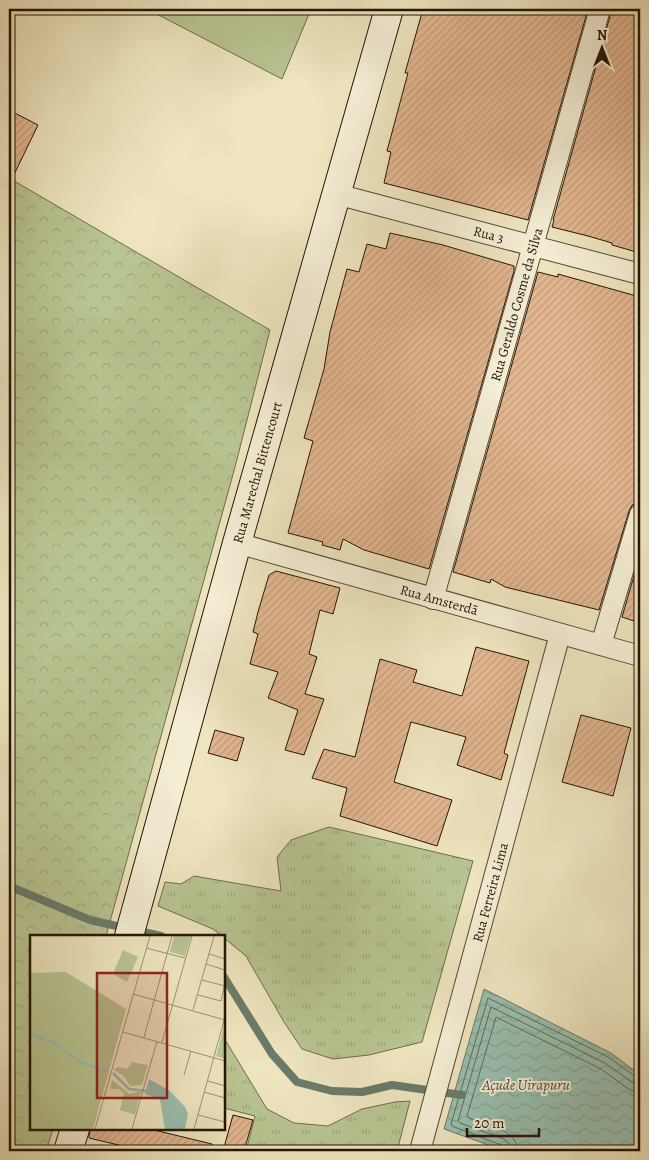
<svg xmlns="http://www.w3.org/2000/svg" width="649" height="1160" viewBox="0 0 649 1160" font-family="Alegreya,serif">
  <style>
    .grass { fill: url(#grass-tufts); stroke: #6e6d4a }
    .forest { fill: url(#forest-crowns); stroke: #6e6d4a }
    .pitch { fill: #b8c592; stroke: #6e6d4a }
    .water { fill: url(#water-waves); stroke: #6a7b6a }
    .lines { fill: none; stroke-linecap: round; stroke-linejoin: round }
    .shore { stroke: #5e6a59; stroke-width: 1 }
    .stream { stroke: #6a7b6a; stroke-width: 8 }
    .building { fill: url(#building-hatch); stroke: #241503 }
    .minor-casing { stroke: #564932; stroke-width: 22 }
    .secondary-casing { stroke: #241503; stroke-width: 30 }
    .minor { stroke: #f4eed5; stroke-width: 20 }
    .secondary { stroke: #f4eed5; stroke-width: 28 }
    .labels { text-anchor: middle; stroke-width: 4; stroke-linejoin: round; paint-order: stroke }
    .street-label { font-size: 14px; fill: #241503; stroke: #f4eed5 }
    .water-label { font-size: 15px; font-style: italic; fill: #4d503f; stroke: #f4eed5 }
    .inset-river { fill: none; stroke: #99bfaf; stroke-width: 2.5 }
    .inset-road { fill: none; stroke: #9d9274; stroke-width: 1 }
    .view { fill: #8f2418; fill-opacity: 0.15; stroke: #8f2418; stroke-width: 2.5 }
    .inset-edge { fill: none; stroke: #241503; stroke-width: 2.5 }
  </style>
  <defs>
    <pattern id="grass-tufts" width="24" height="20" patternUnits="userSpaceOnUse" patternTransform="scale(1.25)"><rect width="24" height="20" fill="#b8c592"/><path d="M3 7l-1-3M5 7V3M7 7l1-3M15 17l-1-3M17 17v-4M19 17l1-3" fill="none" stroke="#9ea87c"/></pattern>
    <pattern id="forest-crowns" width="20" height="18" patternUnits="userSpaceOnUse" patternTransform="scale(1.25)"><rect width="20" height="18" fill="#b8c592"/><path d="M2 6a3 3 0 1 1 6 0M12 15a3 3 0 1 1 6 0" fill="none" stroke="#9ea87c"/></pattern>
    <pattern id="water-waves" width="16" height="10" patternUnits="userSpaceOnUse" patternTransform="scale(1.25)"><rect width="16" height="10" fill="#99bfaf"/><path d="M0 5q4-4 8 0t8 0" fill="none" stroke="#84a395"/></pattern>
    <pattern id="building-hatch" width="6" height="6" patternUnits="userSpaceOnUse" patternTransform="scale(1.25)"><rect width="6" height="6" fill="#e2b690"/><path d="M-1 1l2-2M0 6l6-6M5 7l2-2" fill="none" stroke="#c29c7b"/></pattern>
  </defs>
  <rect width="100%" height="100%" fill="#eee5bf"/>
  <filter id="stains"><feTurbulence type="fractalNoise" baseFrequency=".004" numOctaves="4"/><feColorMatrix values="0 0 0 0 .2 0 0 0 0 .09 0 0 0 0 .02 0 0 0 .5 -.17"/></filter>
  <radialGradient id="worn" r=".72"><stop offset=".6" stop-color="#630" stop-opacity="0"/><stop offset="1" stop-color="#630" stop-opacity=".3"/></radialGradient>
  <path class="grass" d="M329 827 473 861 422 1042 369 1055 333 1059 302 1049 284 1022 246 956 213 929 158 906 165 882 181 884 194 876 281 891 277 857 291 840Z
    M224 1038 267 1109 294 1123 328 1126 362 1109 395 1102 410 1101 397 1151H246L255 1116 224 1108Z"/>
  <path class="forest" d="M9 178 270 330 235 467 106 936H31V1129H53L46 1151H9Z"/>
  <path class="pitch" d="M147 9H311L282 79Z"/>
  <path class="water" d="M484 989 611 1053 640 1075V1151H505L444 1129Z"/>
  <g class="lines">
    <path class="shore" d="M504 1151 501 1145 452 1126 451 1124 488 998 608 1057 636 1077 640 1078
      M510 1151 509 1144 504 1139 460 1123 458 1121 491 1007 605 1063 632 1082 640 1084
      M518 1151C517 1129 486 1124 469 1118L467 1116 496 1017 601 1069 630 1090 640 1092"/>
    <path class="stream" d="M9 886 90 920 161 936
      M224 977 272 1054 297 1082 332 1091 362 1092 392 1085 462 1095"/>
  </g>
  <path class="building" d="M423 9H588L528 220 384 183 391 152 387 151 408 73H405Z
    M612 9H640V253L612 245V243L588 236 552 227 554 220H553Z
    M9 110 38 125 9 185Z
    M390 233 443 245 514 266V271L429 569 364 550 343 539 340 550 322 545 323 542 288 533 313 441 304 438 324 369 330 332 347 269 359 272 367 244 386 249Z
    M538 272 558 277V274L640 297V502L632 505 629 511 599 610 505 587 491 579 490 583 453 572Z
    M640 555V623L622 617Z
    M276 571 340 588 333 614 320 610 309 654 317 657 305 694 324 699 304 755 285 750 298 710 268 698 278 672 250 664 258 634 253 632 258 612 269 575Z
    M476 647 529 661 504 753 508 755 501 780 457 765 466 737 411 722 394 782 452 800 437 846 340 816 347 788 312 778 324 749 355 757 380 659 417 670 413 682 462 696Z
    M581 715 631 728 613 796 562 782Z
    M215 730 244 738 237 761 208 753Z
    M233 1115 253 1120 244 1151H223Z
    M90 1129H150L212 1144V1151H126L127 1147 89 1138Z"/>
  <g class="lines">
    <g class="minor-casing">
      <g id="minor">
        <path id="s1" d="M336 194 640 274"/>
        <path id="s2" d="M237 543 640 656"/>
        <path id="s3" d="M433 599 600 9"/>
        <path d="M601 645 640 514"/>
        <path id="s4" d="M420 1151 560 634"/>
      </g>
    </g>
    <g class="secondary-casing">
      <g id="secondary">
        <path id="s5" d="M129 936 237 543 389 9"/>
        <path d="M68 1151 75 1129"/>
      </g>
    </g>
    <use href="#minor" class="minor"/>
    <use href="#secondary" class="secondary"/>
  </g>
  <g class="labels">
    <g class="street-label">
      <text dy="5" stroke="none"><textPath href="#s1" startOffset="158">Rua 3</textPath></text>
      <text dy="5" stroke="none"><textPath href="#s3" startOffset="306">Rua Geraldo Cosme da Silva</textPath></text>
      <text dy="5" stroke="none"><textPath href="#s5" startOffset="481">Rua Marechal Bittencourt</textPath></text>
      <text dy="5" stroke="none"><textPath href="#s2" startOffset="210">Rua Amsterdã</textPath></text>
      <text dy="5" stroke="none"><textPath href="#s4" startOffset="268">Rua Ferreira Lima</textPath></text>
    </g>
    <g class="water-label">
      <text x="526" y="1090">Açude Uirapuru</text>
    </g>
  </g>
  <g transform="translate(30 935)">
    <rect width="195" height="195" fill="#eee5bf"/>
    <path d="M102 127 118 130 112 150 100 151 94 141 84 135 88 132 97 134ZM82 145 99 159 111 156 105 180 90 175 94 158 89 154H80Z" fill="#b8c592"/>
    <path d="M144 1H161L155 21 140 17ZM36 37 96 74 63 194H0V38ZM195 88V124L186 121Z" fill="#b8c592"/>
    <path d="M93 15 108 22 97 47 83 39Z" fill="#b8c592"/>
    <path d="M119 144 140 156 155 172 158 179 155 194H135L130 165 115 159Z" fill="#99bfaf"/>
    <path class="inset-river" d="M0 98 25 109 52 128 79 137M83 138 99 154 117 156"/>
    <path class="inset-road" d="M116 13 155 23M179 19 195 24M176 29 195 35M172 45 195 51M103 59 195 85M168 60 191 66 195 48M163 75 184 1M93 97 195 126M114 102 142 1M132 107 162 1M154 140 161 116M178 146 195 151M174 157 195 163M168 180 195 187M65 194 120 1M102 194 127 106M164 194 195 82"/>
    <path class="view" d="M67 38H137V163H67Z"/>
    <rect width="195" height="195" class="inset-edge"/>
  </g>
  <rect width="649" height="1160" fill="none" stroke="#eee5bf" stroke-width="30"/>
  <rect x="10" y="10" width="629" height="1140" fill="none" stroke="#241503" stroke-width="2.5"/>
  <rect x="15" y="15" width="619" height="1130" fill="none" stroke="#241503"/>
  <g transform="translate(602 48)" stroke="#f4eed5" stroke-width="4" paint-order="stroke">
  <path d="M0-4L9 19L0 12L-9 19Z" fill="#241503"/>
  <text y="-8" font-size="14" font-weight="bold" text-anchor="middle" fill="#241503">N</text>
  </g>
  <path d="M467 1128v8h72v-8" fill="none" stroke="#241503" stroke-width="2.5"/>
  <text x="474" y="1128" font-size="15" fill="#241503" stroke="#f4eed5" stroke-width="4" paint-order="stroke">20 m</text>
  <rect width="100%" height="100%" filter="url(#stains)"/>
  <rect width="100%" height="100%" fill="url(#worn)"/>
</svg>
